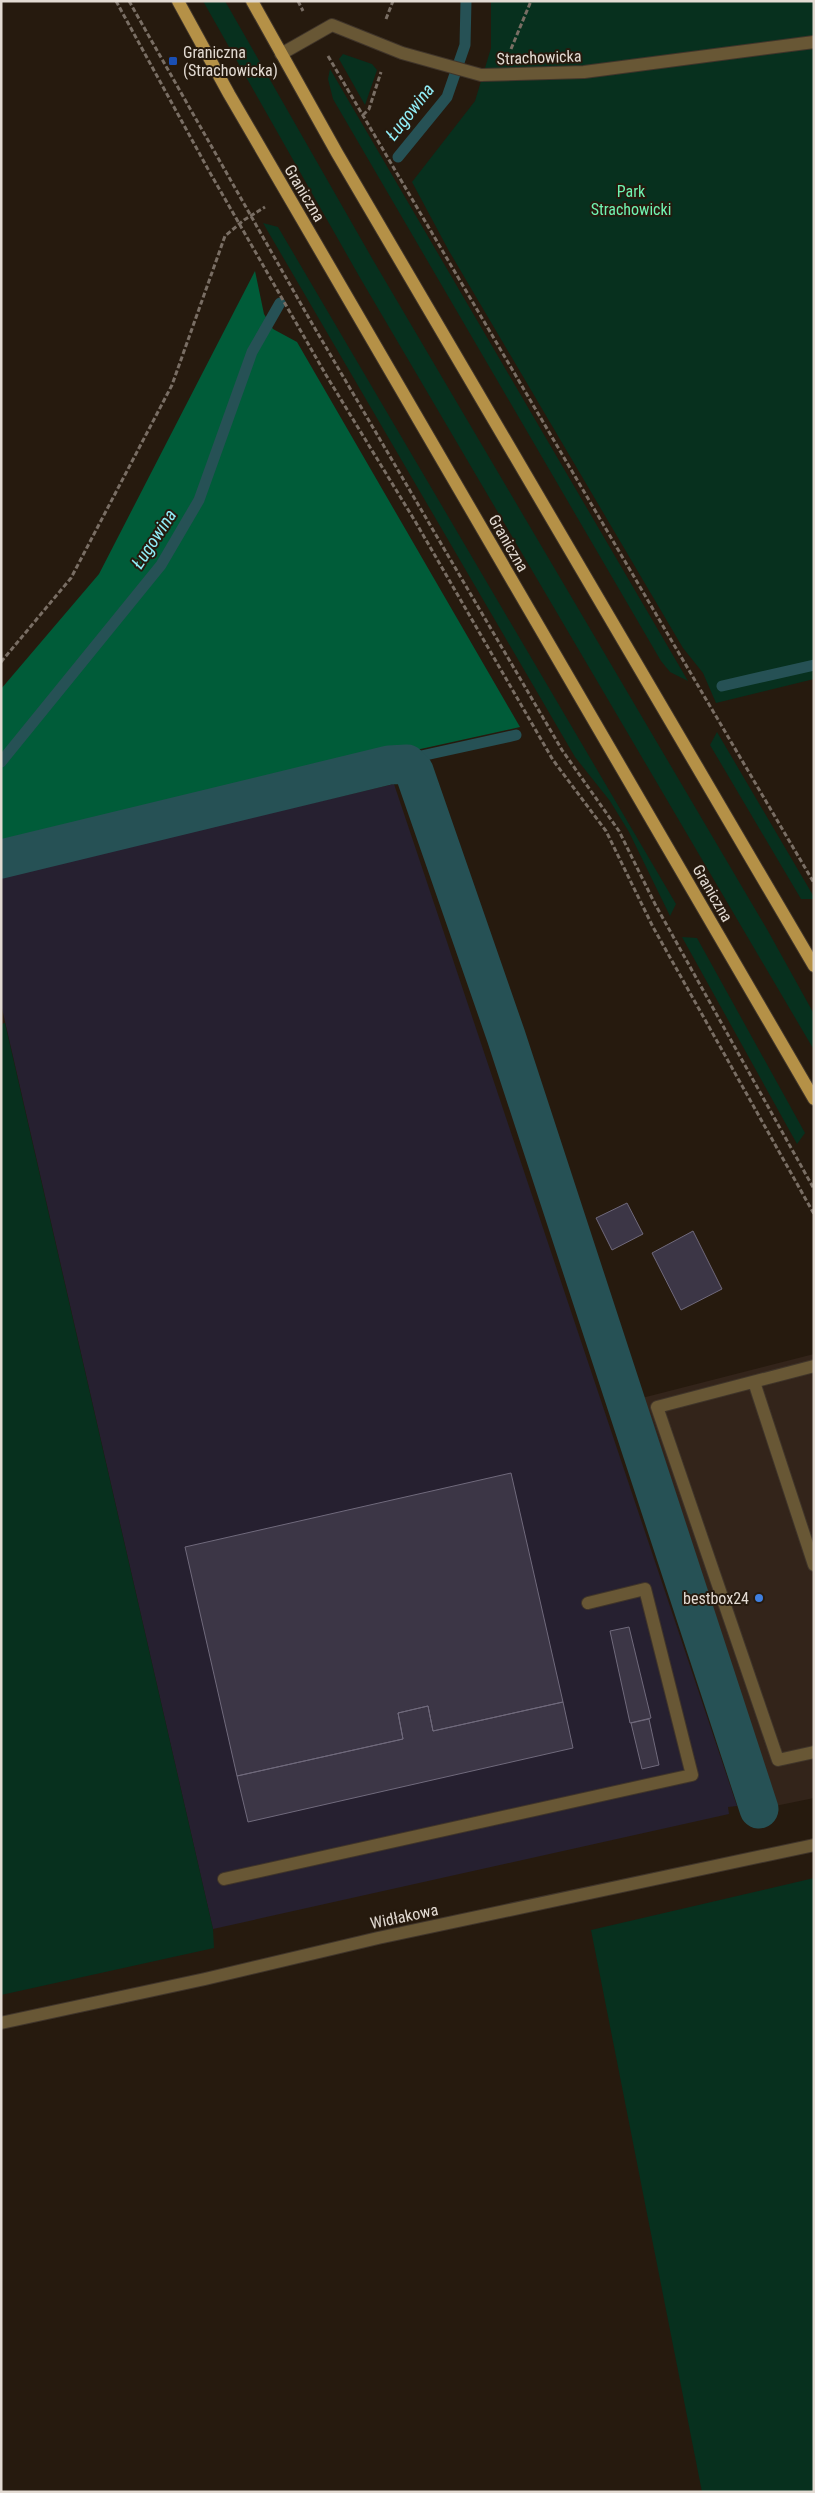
<svg xmlns="http://www.w3.org/2000/svg" width="815" height="2493" viewBox="0 0 815 2493" font-family="'Roboto Condensed',sans-serif">
  <style>
    .commercial { fill: #33241a }
    .industrial { fill: #262030 }
    .green { fill: #07301e }
    .forest { fill: #005c39 }
    .lines { fill: none; stroke-linecap: round; stroke-linejoin: round }
    .stream { stroke: #265155; stroke-width: 11 }
    .canal { stroke: #265155; stroke-width: 39 }
    .building { fill: #3c3646; stroke: #706a7c }
    .minor-casing { stroke: #40352a; stroke-width: 14 }
    .major-casing { stroke: #40352a; stroke-width: 14 }
    .path { stroke: #796e64; stroke-width: 3; stroke-dasharray: 5 2.5; stroke-linecap: butt }
    .minor { stroke: #685735; stroke-width: 12 }
    .major { stroke: #b59147; stroke-width: 12 }
    .transit-dot { fill: #1a4fb4; stroke: #261a0e; stroke-width: 2 }
    .shop-dot { fill: #3f7fe0; stroke: #261a0e; stroke-width: 2 }
    .labels { text-anchor: middle; stroke-width: 4; stroke-linejoin: round; paint-order: stroke }
    .poi-label { font-size: 16px; fill: #e3dbd3; stroke: #261a0e; text-anchor: start }
    .street-label { font-size: 16px; fill: #e3dbd3; stroke: #261a0e }
    .park-label { font-size: 16px; fill: #70f4b2; stroke: #261a0e }
    .water-label { font-size: 18px; font-style: italic; fill: #91eef8; stroke: #261a0e }
  </style>
  <rect width="100%" height="100%" fill="#261a0e"/>
  <path class="commercial" d="M814 1354V1798L775 1806 638 1399Z"/>
  <path class="industrial" d="M394 784 737 1806 728 1807 729 1814 213 1929 1 1004V876Z"/>
  <path class="green" d="M203 1H225L373 260 768 931 814 1014V1050L359 276Z
    M491 1H814V679L716 703 703 673 683 648 449 251 412 182 475 101 491 48Z
    M343 54 372 64 377 70 365 105 339 59Z
    M330 69 688 681 670 672 661 661 333 99 328 79Z
    M263 223 278 227 676 904 670 916 629 832 610 801 575 757Z
    M717 732 814 897V899H801L710 745Z
    M682 937 697 938 805 1133 797 1144Z
    M5 1023 213 1929 214 1948 1 1995V1024Z
    M814 1878V2492H702L591 1930Z"/>
  <path class="forest" d="M255 271 264 314 273 329 297 342 520 727 330 769 1 847V689L99 574Z"/>
  <g class="lines">
    <path class="stream" d="M398 157 447 97 465 45 466 1
      M722 686 814 665
      M1 762 161 565 199 500 252 352 280 303
      M407 764 421 756 516 735"/>
    <path class="canal" d="M1 859 389 765 407 764 414 771 506 1036 759 1809"/>
  </g>
  <path class="building" d="M627 1203 643 1234 612 1250 596 1218Z
    M693 1231 722 1289 681 1310 652 1253Z
    M511 1473 563 1702 433 1731 428 1706 398 1713 403 1739 237 1776 185 1547Z
    M629 1627 651 1718 630 1723 610 1631Z
    M563 1702 573 1748 248 1822 237 1776 403 1739 398 1713 428 1706 433 1731Z
    M649 1719 659 1765 642 1769 631 1723Z"/>
  <g class="lines">
    <g class="minor-casing">
      <path id="minor" d="M281 54 332 25 402 53 481 75 584 72 814 42
        M814 1366 657 1407 778 1760 814 1752
        M754 1382 814 1565
        M224 1879 692 1775 645 1589 588 1603
        M1 2023 205 1979 378 1938 814 1845"/>
    </g>
    <g class="major-casing">
      <path id="major" d="M178 1 229 94 814 1099
        M252 1 337 153 814 966"/>
    </g>
    <path class="path" d="M116 1 209 171 326 375 415 521 553 760 606 831 653 927 814 1214
      M129 1 310 320 562 750 619 831 655 904 814 1189
      M298 1 303 11
      M386 19 393 1
      M511 49 531 1
      M328 56 814 883
      M363 115 369 109 381 72
      M1 662 71 578 172 385 225 236 244 220 265 207"/>
    <use href="#minor" class="minor"/>
    <use href="#major" class="major"/>
  </g>
  <rect class="transit-dot" x="168" y="56" width="10" height="10" rx="2.5"/>
  <circle class="shop-dot" cx="759" cy="1598" r="5"/>
  <g class="labels">
    <g class="poi-label">
      <text x="183" y="58">Graniczna<tspan x="183" dy="18">(Strachowicka)</tspan></text>
      <text x="749" y="1604" text-anchor="end">bestbox24</text>
    </g>
    <g class="street-label">
      <text transform="translate(539 57) rotate(-2)" y="6">Strachowicka</text>
      <text transform="translate(305 193) rotate(59)" y="6">Graniczna</text>
      <text transform="translate(509 543) rotate(60)" y="6">Graniczna</text>
      <text transform="translate(713 893) rotate(60)" y="6">Graniczna</text>
      <text transform="translate(404 1916) rotate(-12)" y="6">Widłakowa</text>
    </g>
    <g class="park-label">
      <text x="631" y="197">Park<tspan x="631" dy="18">Strachowicki</tspan></text>
    </g>
    <g class="water-label">
      <text transform="translate(410 112) rotate(-52)" y="6">Ługowina</text>
      <text transform="translate(154 539) rotate(-57)" y="6">Ługowina</text>
    </g>
  </g>
  <rect width="815" height="2493" fill="none" stroke="#e3dbd3" stroke-width="5"/>
</svg>
